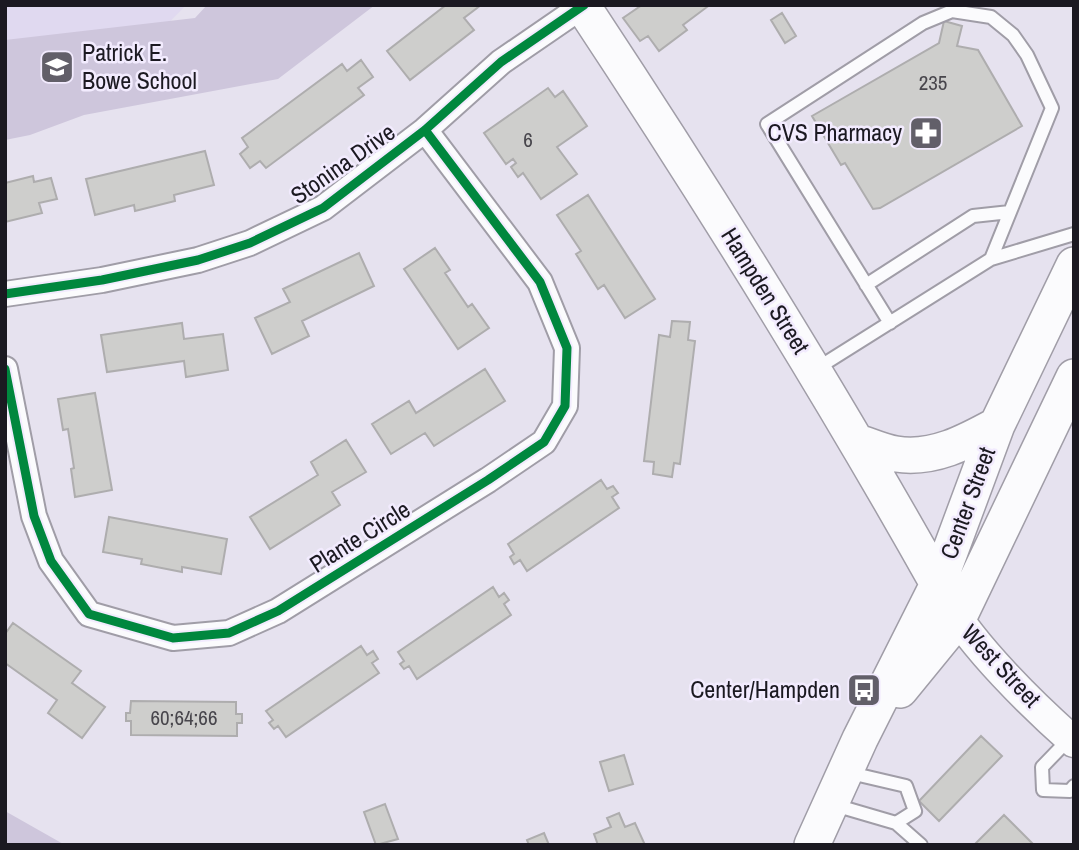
<svg xmlns="http://www.w3.org/2000/svg" width="1079" height="850" viewBox="0 0 1079 850" font-family="'Archivo Narrow',sans-serif">
  <style>
    .built { fill: #e0d9f0 }
    .green { fill: #cec6dc }
    .building { fill: #cececc; stroke: #aeadae; stroke-width: 2 }
    .lines { fill: none; stroke-linecap: round; stroke-linejoin: round }
    .service-casing { stroke: #a09da7; stroke-width: 16 }
    .minor-casing { stroke: #a09da7; stroke-width: 28 }
    .tertiary-casing { stroke: #a09da7; stroke-width: 33 }
    .secondary-casing { stroke: #a09da7; stroke-width: 38 }
    .service { stroke: #fbfbfd; stroke-width: 12 }
    .minor { stroke: #fbfbfd; stroke-width: 24 }
    .tertiary { stroke: #fbfbfd; stroke-width: 30 }
    .secondary { stroke: #fbfbfd; stroke-width: 35 }
    .cycleway-casing { stroke: #f2ebfe; stroke-width: 13 }
    .cycleway { stroke: #00873e; stroke-width: 9 }
    .labels { text-anchor: middle; stroke-width: 5; stroke-linejoin: round; paint-order: stroke }
    .number-label { font-size: 21px; fill: #48464c }
    .poi-label { font-size: 24px; fill: #1b1921; stroke: #f2ebfe; text-anchor: end }
    .street-label { font-size: 24px; fill: #1b1921; stroke: #f2ebfe }
  </style>
  <rect width="100%" height="100%" fill="#e6e2ef"/>
  <path class="built" d="M5 5H186L144 48 5 97Z"/>
  <path class="green" d="M207 5H375L278 79 84 115 30 135 5 140V40L195 18Z
    M5 811 65 845H5Z"/>
  <path class="building" d="M446 5H481L464 18 474 30 410 80 387 51Z
    M642 5H705L707 7 683 25 687 30 659 51 648 36 640 41 623 18Z
    M782 13 796 36 785 43 771 20Z
    M944 21 962 26 957 46 978 50 1022 126 880 208 873 209 845 163 841 165 812 116 939 43Z
    M361 60 373 77 358 88 364 95 266 168 260 161 250 168 240 154 248 147 242 138 342 64 347 71Z
    M548 88 555 97 563 91 587 126 557 147 577 174 541 199 523 173 518 177 511 167 516 163 513 159 506 164 484 133Z
    M205 151 214 185 174 195 175 201 135 211 134 205 95 215 86 179Z
    M33 176 34 182 51 178 57 199 39 203 42 213 5 222V183Z
    M588 195 655 299 625 318 604 285 598 289 576 254 581 251 557 215Z
    M435 248 450 270 445 273 468 307 472 304 489 328 458 349 404 269Z
    M359 253 374 286 302 321 309 336 272 354 255 318 290 302 283 289Z
    M672 321 690 322 688 340 695 341 680 464 674 463 672 477 653 474 654 462 644 461 659 335 670 337Z
    M182 323 184 339 223 334 228 370 186 377 184 361 107 372 101 335Z
    M485 369 505 401 434 446 425 433 391 454 372 424 409 401 416 413Z
    M95 393 112 490 75 497 71 469 74 468 68 429 63 430 58 399Z
    M346 440 366 472 332 492 340 505 270 549 250 517 318 475 311 462Z
    M601 480 607 489 613 486 618 493 612 497 619 508 527 571 520 560 514 564 510 557 514 554 508 544Z
    M109 517 227 539 221 574 182 567V572L141 564 142 559 103 552Z
    M493 587 499 597 504 593 509 600 504 604 511 615 417 679 409 666 404 669 400 664 404 661 398 652Z
    M13 623 81 671 72 683 105 707 82 738 48 713 57 700 5 663V634Z
    M361 646 367 655 373 651 378 659 372 663 379 673 286 737 278 726 274 729 269 723 273 720 266 711Z
    M131 701 236 702V714H242V723H237V736L131 735V721H126V713H130Z
    M981 736 1002 756 939 821 919 801Z
    M624 755 633 784 609 791 600 762Z
    M385 804 398 839 376 845 364 812Z
    M619 813 625 827 635 823 645 845H598L594 834 611 827 607 818Z
    M1004 815 1034 845H974Z
    M544 833 549 845H529L527 840Z"/>
  <g class="lines">
    <g class="service-casing">
      <path id="service" d="M866 285 973 216 1010 212
        M890 323 767 124 923 23 952 11 991 17 1013 35 1027 55 1052 108 991 259
        M816 369 991 259 1074 234
        M1070 738 1042 767 1043 790 1070 791 1074 786
        M846 772 906 786 915 811 896 823
        M831 804 896 823 921 845"/>
    </g>
    <g class="minor-casing">
      <path id="minor" d="M5 294 102 280 198 260 250 243 323 208 425 130 501 62 584 5
        M5 369 34 516 51 561 89 614 173 638 229 633 278 611 488 480 544 442 565 406 567 348 540 282 425 130"/>
    </g>
    <g class="tertiary-casing">
      <path id="tertiary" d="M946 600C973 647 1032 705 1074 742"/>
    </g>
    <g class="secondary-casing">
      <path id="secondary" d="M582 5C707 194 827 386 938 584
        M858 442C870 446 883 452 896 454 933 460 966 442 997 425
        M900 690 958 619 1074 377
        M812 845 860 739 938 584 997 425 1074 265"/>
    </g>
    <use href="#service" class="service"/>
    <use href="#minor" class="minor"/>
    <use href="#tertiary" class="tertiary"/>
    <use href="#secondary" class="secondary"/>
    <g class="cycleway-casing">
      <path id="cycleway" d="M5 294 102 280 198 260 250 243 323 208 425 130 501 62 584 5
        M5 369 34 516 51 561 89 614 173 638 229 633 278 611 488 480 544 442 565 406 567 348 540 282 425 130"/>
    </g>
    <use href="#cycleway" class="cycleway"/>
  </g>
  <defs>
    <g id="school-square" transform="scale(1.75)"><rect x="-9" y="-9" width="18" height="18" rx="4" fill="#625f69" stroke="#f2ebfe"/><path d="M0-5L7-2L0 1L-7-2ZM-4 1L0 2.5L4 1V4Q0 6-4 4Z" fill="#fff"/></g>
    <g id="pharmacy-square" transform="scale(1.75)"><rect x="-9" y="-9" width="18" height="18" rx="4" fill="#625f69" stroke="#f2ebfe"/><path d="M-2-6h4v4h4v4h-4v4h-4v-4h-4v-4h4Z" fill="#fff"/></g>
    <g id="bus-square" transform="scale(1.75)"><rect x="-9" y="-9" width="18" height="18" rx="4" fill="#625f69" stroke="#f2ebfe"/><path d="M-5-6H5V4H4V6H2V4H-2V6H-4V4H-5ZM-3.5-4V0h7V-4ZM-3.5 1.2v1.5H-2V1.2ZM2 1.2v1.5H3.5V1.2Z" fill="#fff"/></g>
  </defs>
  <g fill-rule="evenodd">
    <use href="#school-square" x="57" y="67"/>
    <use href="#pharmacy-square" x="926" y="133"/>
    <use href="#bus-square" x="864" y="690"/>
  </g>
  <g class="labels">
    <g class="number-label">
      <text x="933" y="90">235</text>
      <text x="528" y="147">6</text>
      <text x="184" y="725">60;64;66</text>
    </g>
    <g class="poi-label">
      <text x="82" y="61" text-anchor="start">Patrick E.<tspan x="82" dy="28">Bowe School</tspan></text>
      <text x="902" y="141">CVS Pharmacy</text>
      <text x="840" y="698">Center/Hampden</text>
    </g>
    <g class="street-label">
      <text transform="translate(343 164) rotate(-35)" y="8">Stonina Drive</text>
      <text transform="translate(765 291) rotate(58)" y="8">Hampden Street</text>
      <text transform="translate(968 503) rotate(-70)" y="8">Center Street</text>
      <text transform="translate(360 537) rotate(-32)" y="8">Plante Circle</text>
      <text transform="translate(1001 666) rotate(47)" y="8">West Street</text>
    </g>
  </g>
  <rect width="1079" height="850" fill="none" stroke="#1b1921" stroke-width="14"/>
</svg>
